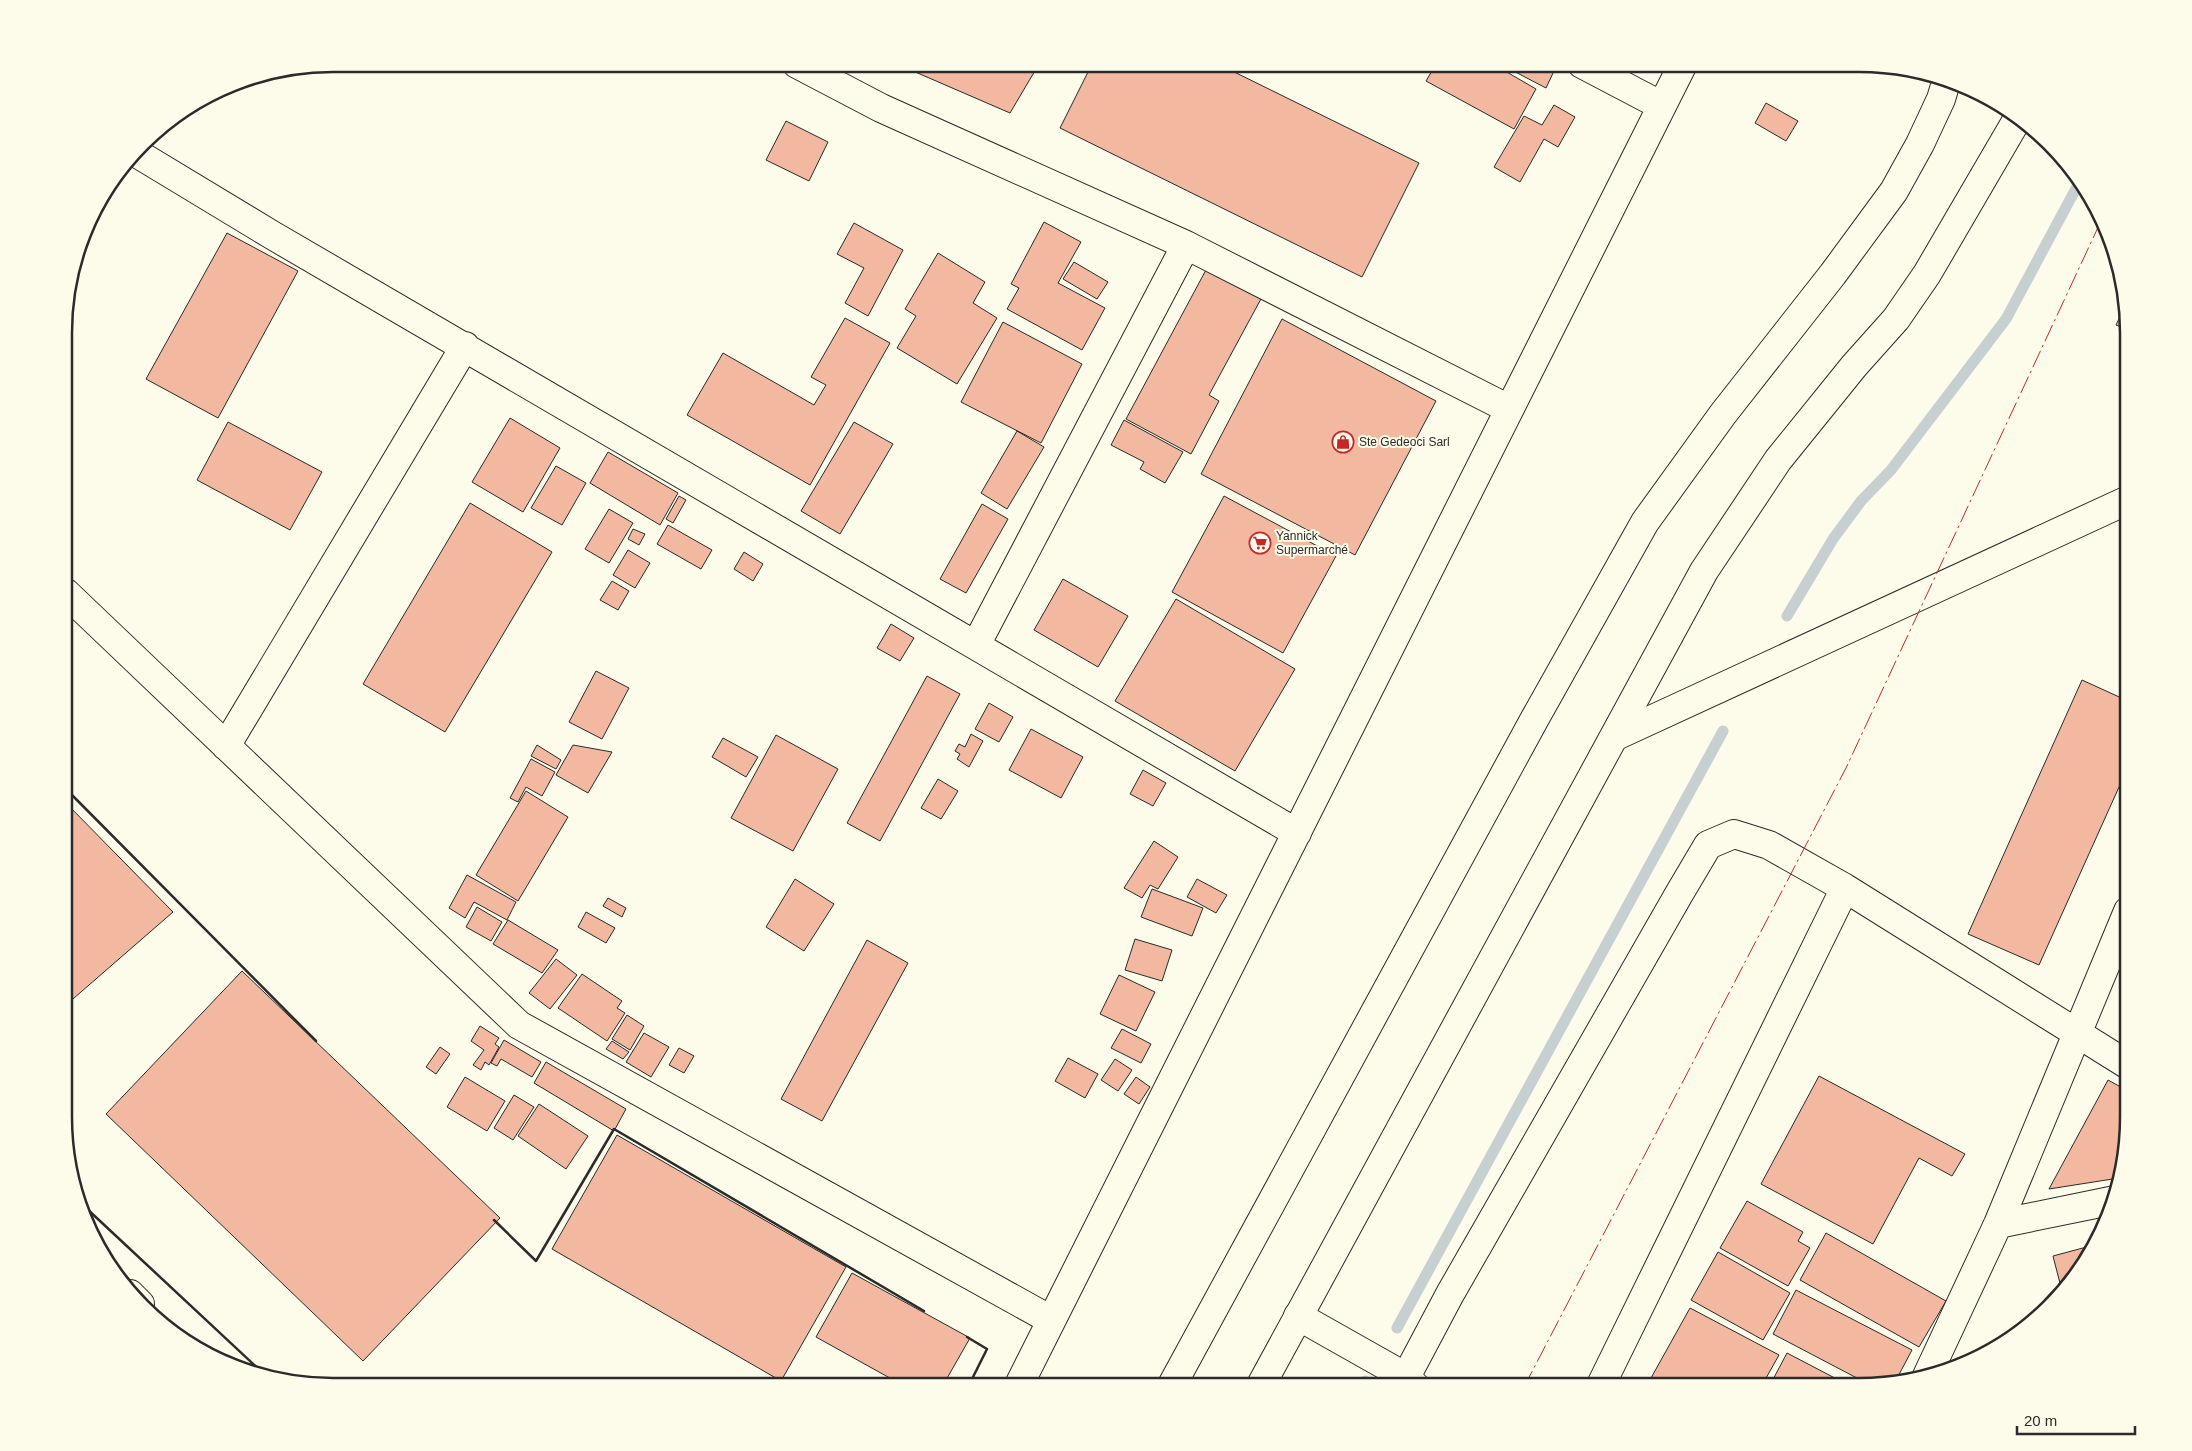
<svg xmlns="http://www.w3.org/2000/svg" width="2192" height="1451" viewBox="0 0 2192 1451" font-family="Arial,sans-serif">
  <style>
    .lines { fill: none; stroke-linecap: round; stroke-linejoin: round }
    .stream { stroke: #c7d0d0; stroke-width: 11 }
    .building { fill: #f2b8a0; stroke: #2b2b2b }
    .minor-casing { stroke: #2b2b2b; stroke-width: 30 }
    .highway-casing { stroke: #2b2b2b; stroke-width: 30 }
    .minor { stroke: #fdfbea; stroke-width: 28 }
    .highway { stroke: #fdfbea; stroke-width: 28 }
    .wall { stroke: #2b2b2b; stroke-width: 2.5 }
    .power { stroke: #c62828; stroke-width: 1; stroke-dasharray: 18 4 2.5 4; stroke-linecap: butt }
    .labels { text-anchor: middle; stroke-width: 4; stroke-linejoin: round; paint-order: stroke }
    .poi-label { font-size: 12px; fill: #2b2b2b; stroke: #fdfbea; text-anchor: start }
    .rim { fill: none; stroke: #2b2b2b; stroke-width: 2.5 }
  </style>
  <rect width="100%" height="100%" fill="#fdfbea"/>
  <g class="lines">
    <path class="stream" d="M1787 616 1833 539 1861 501 1891 470 2006 319 2080 181
      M1397 1328 1723 731
      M1362 1387 1365 1381"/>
  </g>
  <path class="building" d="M908 64H1039L1010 113 906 68Z
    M1092 64H1218L1419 163 1362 277 1060 128Z
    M1436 64H1493L1536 89 1514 129 1426 81Z
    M1500 64H1541L1554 71 1546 88Z
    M1766 103 1798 121 1786 141 1755 123Z
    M1554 105 1575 117 1558 147 1544 139 1520 182 1494 167 1524 116 1542 125Z
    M786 121 828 142 809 181 766 160Z
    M1044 222 1081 242 1058 283 1105 308 1082 350 1007 309 1019 288 1011 284Z
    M854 223 903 250 868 316 845 303 864 268 837 254Z
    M227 233 298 271 218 418 146 379Z
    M938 253 985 282 973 303 997 318 957 384 897 348 916 316 905 309Z
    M1074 262 1108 282 1097 299 1063 279Z
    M1207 268 1262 297 1209 395 1219 401 1191 454 1126 419Z
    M2126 304 2128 316V330L2116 325Z
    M845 318 890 343 810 485 687 415 723 353 814 405 826 385 811 377Z
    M1282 319 1436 401 1355 555 1201 474Z
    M1003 322 1082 364 1041 443 961 402Z
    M510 418 560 448 523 512 472 482Z
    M1124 420 1183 452 1165 483 1140 469 1144 462 1111 445Z
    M228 422 322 472 290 530 197 480Z
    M854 422 893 444 840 534 801 511Z
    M1017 431 1044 447 1007 509 981 493Z
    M608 452 678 493 660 525 590 483Z
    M556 466 586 483 562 525 531 508Z
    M679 496 686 500 673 523 666 519Z
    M1224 496 1336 556 1283 653 1172 592Z
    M470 503 552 552 445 732 363 684Z
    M982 504 1008 519 966 593 940 579Z
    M609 509 633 523 609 563 585 549Z
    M668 525 712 550 701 569 657 544Z
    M633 529 645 534 639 545 628 539Z
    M628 550 650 563 635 588 613 575Z
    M744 552 763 564 753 581 734 569Z
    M1063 579 1128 616 1098 667 1034 630Z
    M612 581 629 591 618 610 600 600Z
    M1176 599 1295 669 1235 771 1115 701Z
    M891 624 914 638 900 661 877 648Z
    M596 671 629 688 602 739 569 722Z
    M927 676 960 694 880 841 847 823Z
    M2082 680 2128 701V767L2039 965 1968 934Z
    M989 703 1013 717 999 742 975 729Z
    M1031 729 1083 757 1061 798 1009 770Z
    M971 734 983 741 969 767 957 759 960 754 955 751 959 744 965 747Z
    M776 735 838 769 793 851 731 818Z
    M723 738 758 757 746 777 712 757Z
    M537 745 561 760 556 769 531 756Z
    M573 745 612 752 588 793 556 775Z
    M531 759 555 772 542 796 526 787 518 802 510 798Z
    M1143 770 1166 783 1153 806 1130 794Z
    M938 779 958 791 941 819 921 808Z
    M526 791 568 817 518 901 476 875Z
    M66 803 173 912 66 1005Z
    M1154 841 1178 857 1158 889 1150 885 1142 898 1124 888Z
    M467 875 516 902 507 920 474 902 465 918 449 908Z
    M795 879 834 904 804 951 766 927Z
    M1197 879 1227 895 1216 913 1187 897Z
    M1152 889 1203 908 1192 936 1141 917Z
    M608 898 626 908 622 917 603 906Z
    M477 907 502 922 491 941 466 927Z
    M586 912 615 928 606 943 578 927Z
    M508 920 558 950 542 973 493 944Z
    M1135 939 1172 950 1162 981 1125 970Z
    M867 940 908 963 822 1121 781 1099Z
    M556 959 577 975 550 1009 529 993Z
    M242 971 500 1218 363 1361 106 1114Z
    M582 974 622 1001 617 1008 625 1013 607 1041 558 1008Z
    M1119 975 1155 992 1136 1031 1100 1014Z
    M627 1015 644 1026 630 1050 612 1039Z
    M480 1026 499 1038 495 1044 499 1047 489 1065 485 1062 481 1070 473 1065 484 1050 471 1041Z
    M1122 1029 1151 1044 1141 1063 1111 1048Z
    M644 1033 669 1047 651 1077 626 1062Z
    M504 1040 541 1062 532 1077 501 1059 497 1066 491 1063Z
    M612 1041 629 1052 623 1059 606 1049Z
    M440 1047 450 1054 436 1074 426 1067Z
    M679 1048 694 1056 684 1073 669 1065Z
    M1068 1058 1098 1074 1085 1098 1055 1081Z
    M1115 1059 1132 1070 1118 1091 1101 1080Z
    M546 1062 626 1109 614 1131 534 1083Z
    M1819 1076 1965 1154 1952 1176 1919 1158 1873 1244 1761 1184Z
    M465 1077 505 1101 487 1131 447 1107Z
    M1136 1077 1150 1087 1139 1104 1124 1094Z
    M2108 1080 2128 1091V1135L2119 1178 2049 1189Z
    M514 1095 534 1107 513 1140 494 1128Z
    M539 1104 588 1136 566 1169 518 1136Z
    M617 1135 846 1267 781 1381 552 1249Z
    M1747 1201 1803 1232 1798 1241 1810 1248 1788 1286 1720 1248Z
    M1826 1233 1946 1301 1919 1347 1800 1280Z
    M2094 1245 2083 1268 2062 1291 2053 1256Z
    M1718 1252 1790 1293 1763 1340 1691 1300Z
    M852 1273 970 1338 942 1387H906L816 1337Z
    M1796 1290 1912 1350 1894 1384 1874 1387 1773 1334Z
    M1690 1308 1779 1355 1761 1387H1646Z
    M1787 1353 1852 1387H1769Z"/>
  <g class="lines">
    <g class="minor-casing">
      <path id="minor" d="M797 64 881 108 1186 245 1509 409
        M1582 64 1662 106
        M138 154 272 235 1297 833
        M66 593 519 1025 1051 1320
        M976 645 1186 245
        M1616 736 2128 500
        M226 746 465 346
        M1998 1224 2115 1200
        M130 1294 140 1304
        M1298 1316 1406 1377 1416 1387
        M1406 1377 1450 1294 1679 894 1708 845 1734 834 1769 845 1845 888 2128 1065
        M1926 1378 1998 1224 2128 911
        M1018 1387 1683 64
        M1600 1387 1845 888"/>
    </g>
    <g class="highway-casing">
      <path id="highway" d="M1171 1387 1534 720 1645 522 1723 414 1833 274 1894 191 1920 144 1941 99 1947 79
        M1260 1387 1704 571 1778 460 1854 366 1896 319 1927 274 2018 118"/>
    </g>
    <use href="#minor" class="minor"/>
    <use href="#highway" class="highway"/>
    <path class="wall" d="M66 789 316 1041
      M85 1207 266 1376
      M494 1220 536 1261 614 1129 924 1311
      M967 1337 987 1349 968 1387"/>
    <path class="power" d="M1524 1387 1846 768 2101 221"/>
  </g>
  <defs>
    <g id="shop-ring" transform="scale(1.125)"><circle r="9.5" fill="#fdfbea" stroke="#c62828" stroke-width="1.5"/><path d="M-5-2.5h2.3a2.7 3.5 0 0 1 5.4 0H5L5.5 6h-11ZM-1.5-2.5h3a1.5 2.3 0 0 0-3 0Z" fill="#c62828"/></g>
    <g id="supermarket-ring" transform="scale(1.125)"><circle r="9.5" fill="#fdfbea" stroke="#c62828" stroke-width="1.5"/><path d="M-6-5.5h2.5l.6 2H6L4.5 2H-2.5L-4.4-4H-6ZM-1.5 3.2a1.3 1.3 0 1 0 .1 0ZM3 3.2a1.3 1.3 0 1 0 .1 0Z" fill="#c62828"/></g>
  </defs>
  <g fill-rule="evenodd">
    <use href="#shop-ring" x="1343" y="442"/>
    <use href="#supermarket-ring" x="1260" y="543"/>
  </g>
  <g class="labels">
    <g class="poi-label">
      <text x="1359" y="446">Ste Gedeoci Sarl</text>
      <text x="1276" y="540">Yannick<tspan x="1276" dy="14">Supermarché</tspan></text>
    </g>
  </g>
  <path d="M0 0H2192V1451H0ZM333 72H1859A261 261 0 0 1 2120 333V1117A261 261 0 0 1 1859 1378H333A261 261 0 0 1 72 1117V333A261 261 0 0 1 333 72Z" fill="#fdfbea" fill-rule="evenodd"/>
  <path class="rim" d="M333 72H1859A261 261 0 0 1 2120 333V1117A261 261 0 0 1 1859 1378H333A261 261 0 0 1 72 1117V333A261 261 0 0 1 333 72Z"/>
  <path d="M2017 1426v8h118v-8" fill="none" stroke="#2b2b2b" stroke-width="2.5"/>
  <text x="2024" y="1426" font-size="15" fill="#2b2b2b" stroke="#fdfbea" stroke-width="4" paint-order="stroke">20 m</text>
</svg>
